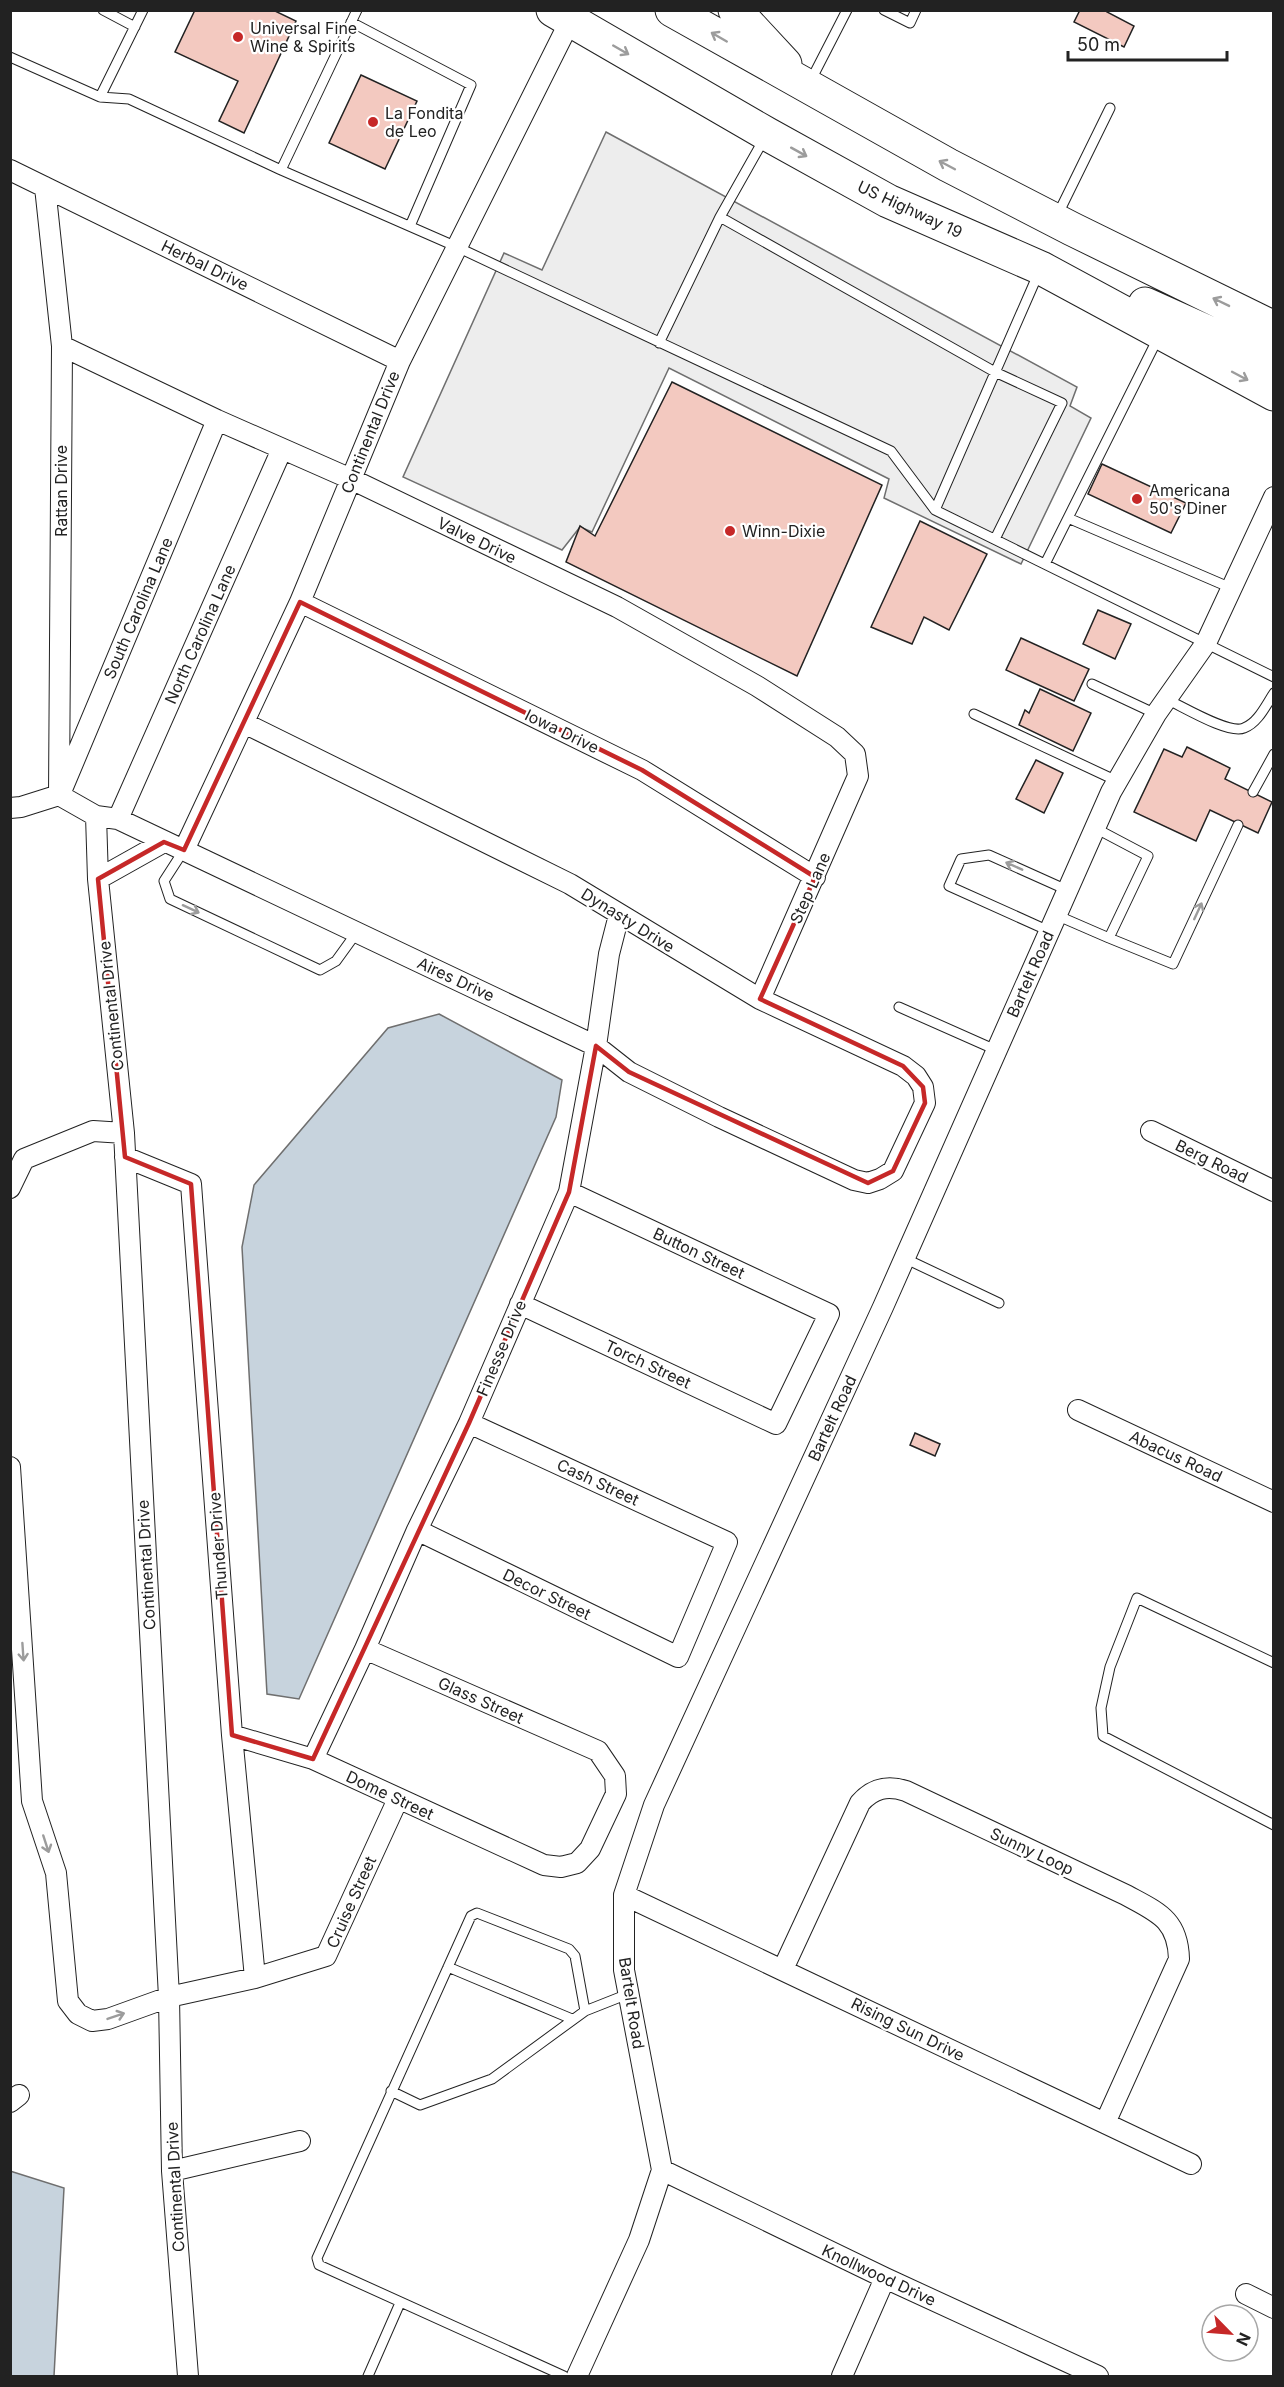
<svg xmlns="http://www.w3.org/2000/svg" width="1284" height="2387" viewBox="0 0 1284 2387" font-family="Inter,sans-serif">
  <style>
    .parking { fill: #ededed; stroke: #6f6f6f; stroke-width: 1.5 }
    .water { fill: #c7d3dd; stroke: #6f6f6f; stroke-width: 1.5 }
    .building { fill: #f3c9c0; stroke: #222; stroke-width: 1.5 }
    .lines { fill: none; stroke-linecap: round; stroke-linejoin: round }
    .lane-casing { stroke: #222; stroke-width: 11 }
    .street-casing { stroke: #222; stroke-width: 22 }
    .highway-casing { stroke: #222; stroke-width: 35 }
    .lane { stroke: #fff; stroke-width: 9 }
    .street { stroke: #fff; stroke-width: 20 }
    .highway { stroke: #fff; stroke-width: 33 }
    .oneway { stroke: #9c9c9c }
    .marked { fill: none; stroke: #c62828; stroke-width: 4.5; stroke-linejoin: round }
    .poi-dot { fill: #c62828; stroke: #fff; stroke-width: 2 }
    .labels { text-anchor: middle; stroke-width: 4.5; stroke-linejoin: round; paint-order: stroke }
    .poi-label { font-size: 16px; fill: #222; stroke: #fff; text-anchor: start }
    .street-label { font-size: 16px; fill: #222; stroke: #fff }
  </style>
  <rect width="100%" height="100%" fill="#fff"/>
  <path class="parking" d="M606 132 1077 387 1070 406 1091 418 1021 564 884 498 889 479 669 368 592 532 580 527 562 550 403 477 504 253 542 270Z"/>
  <path class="water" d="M439 1014 562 1080 556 1117 299 1699 267 1694 242 1247 254 1185 388 1028Z
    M10 2171 64 2188 54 2376H11Z"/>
  <path class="building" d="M195 10H273L296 21 244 133 219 121 238 81 175 52Z
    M1080 10H1108L1107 12 1134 26 1124 47 1074 22Z
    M361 75 417 101 385 169 329 143Z
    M672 382 882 485 797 676 566 562 580 526 595 536Z
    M1102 464 1186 503 1171 533 1088 494Z
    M920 521 987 554 949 630 924 617 912 644 871 627Z
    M1098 610 1131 624 1115 659 1083 644Z
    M1021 638 1089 669 1074 701 1006 670Z
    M1040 689 1091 713 1073 751 1019 725 1025 710 1029 713Z
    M1187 747 1230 768 1225 779 1272 802 1258 833 1210 810 1196 841 1134 812 1164 749 1182 757Z
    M1036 760 1063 773 1044 813 1016 799Z
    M915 1433 940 1444 935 1456 910 1445Z"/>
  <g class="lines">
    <g class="lane-casing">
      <path id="lane" d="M103 10 135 27
        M884 10 910 23 916 10
        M351 22 471 85 410 226
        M10 57 100 97 143 10
        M811 80 847 10
        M100 97 129 99 281 170 357 10
        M281 170 457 247 891 451 935 510 1274 677
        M1057 216 1110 108
        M720 217 995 372 1062 403 995 539
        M659 343 720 217 764 139
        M935 510 1039 272
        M1068 518 1231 588
        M1045 564 1158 338
        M1092 684 1156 714
        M1166 699C1182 706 1229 735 1244 728 1258 723 1266 705 1274 693
        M974 714 1117 781
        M1253 792 1274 754
        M1095 828 1148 856 1109 938 1173 964 1238 825
        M184 850 164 881 170 899 320 970 336 961 357 932
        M1056 915 1109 938
        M1049 931 949 886 961 859 989 855 1067 890
        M899 1007 996 1050
        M904 1258 999 1303
        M1274 1663 1137 1598 1110 1667 1101 1708 1103 1736 1274 1825
        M448 1967 572 2019
        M391 2091 420 2105 492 2079 585 2011 628 1994
        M368 2376 400 2303
        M564 2376 319 2265 317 2258 471 1916 477 1913 569 1949 575 1956 585 2011"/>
    </g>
    <g class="street-casing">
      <path id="street" d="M10 170 400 361
        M45 187 62 346 59 795
        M62 346 217 420 351 479 617 607 757 686 837 737 855 754 858 776 760 999
        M300 602 642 770 815 877
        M63 787 217 420
        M10 808 21 807 59 795 96 816 118 819 596 1046 629 1072 719 1117 854 1180 868 1183 880 1179 893 1171 925 1103 923 1087 916 1076 903 1066 760 999 570 884 244 723
        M96 816 98 879 124 1133 169 1997 172 2171 188 2376
        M118 819 282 449
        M184 850 300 602 400 361 570 21
        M98 879 164 842
        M1151 1131 1274 1191
        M125 1157 191 1184 232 1735 255 1978
        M10 1188 24 1159 93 1131 124 1133
        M520 1304 776 1424 829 1314 569 1192
        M1078 1410 1274 1502
        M10 1467 32 1801 56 1873 68 2001 78 2014 92 2021 108 2019 169 1997 255 1978 326 1956 398 1799
        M417 1530 678 1657 727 1542 469 1423
        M232 1735 313 1759 544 1865 561 1867 577 1863 590 1849 616 1794 615 1776 598 1751 365 1649
        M313 1759 365 1649 417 1530 469 1423 569 1192 596 1046 609 954 619 915
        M624 1895 1191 2164
        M783 1969 860 1803C873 1788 887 1785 906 1791L1126 1895C1157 1912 1178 1919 1179 1959L1105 2123
        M10 2102 19 2095
        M662 2170 885 2278 1098 2376
        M172 2171 300 2141
        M1246 2294 1274 2308
        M577 2376 639 2240 662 2170 624 1970V1895L654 1805 883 1307 1111 792 1156 714 1206 643 1274 497
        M842 2376 885 2278"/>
    </g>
    <g class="highway-casing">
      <path id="highway" d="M553 10 767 134 888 201 1041 268 1274 394
        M672 10 948 165 1072 229 1274 328
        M735 10 785 64
        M1145 304 1274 362"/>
    </g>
    <use href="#lane" class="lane"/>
    <use href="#street" class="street"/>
    <use href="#highway" class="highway"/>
  </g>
  <defs><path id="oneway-shaft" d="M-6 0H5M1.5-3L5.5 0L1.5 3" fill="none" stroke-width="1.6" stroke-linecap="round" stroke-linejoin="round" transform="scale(1.5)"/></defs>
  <g class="oneway">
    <use href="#oneway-shaft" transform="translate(719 37) rotate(-150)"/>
    <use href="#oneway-shaft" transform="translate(621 50) rotate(30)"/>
    <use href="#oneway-shaft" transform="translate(799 152) rotate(29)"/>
    <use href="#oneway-shaft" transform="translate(947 165) rotate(-152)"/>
    <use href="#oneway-shaft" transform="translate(1221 302) rotate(-154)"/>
    <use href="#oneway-shaft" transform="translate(1240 376) rotate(28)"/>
    <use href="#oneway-shaft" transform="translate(1014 866) rotate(-156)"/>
    <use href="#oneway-shaft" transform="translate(191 909) rotate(25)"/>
    <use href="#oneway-shaft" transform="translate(1198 911) rotate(-65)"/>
    <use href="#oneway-shaft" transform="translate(23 1652) rotate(86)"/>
    <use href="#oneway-shaft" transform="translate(46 1844) rotate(72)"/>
    <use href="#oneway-shaft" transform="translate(116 2016) rotate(-19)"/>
  </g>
  <path class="marked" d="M300 602 642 770 815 877 760 999 903 1066 923 1087 925 1103 893 1171 868 1183 629 1072 596 1046 569 1192 469 1423 313 1759 232 1735 191 1184 125 1157 98 879 164 842 184 850Z"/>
  <g class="poi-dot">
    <circle cx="238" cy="37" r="6"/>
    <circle cx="373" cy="122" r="6"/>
    <circle cx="1137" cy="499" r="6"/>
    <circle cx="730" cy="531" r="6"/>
  </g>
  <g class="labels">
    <g class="poi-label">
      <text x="250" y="34">Universal Fine<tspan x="250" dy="18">Wine &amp; Spirits</tspan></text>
      <text x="385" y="119">La Fondita<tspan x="385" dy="18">de Leo</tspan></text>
      <text x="1149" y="496">Americana<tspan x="1149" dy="18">50's Diner</tspan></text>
      <text x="742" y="537">Winn-Dixie</text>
    </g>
    <g class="street-label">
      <text transform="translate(910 209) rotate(25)" y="6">US Highway 19</text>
      <text transform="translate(205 265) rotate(26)" y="6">Herbal Drive</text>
      <text transform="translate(370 432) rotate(-68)" y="6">Continental Drive</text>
      <text transform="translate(61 491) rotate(-90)" y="6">Rattan Drive</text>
      <text transform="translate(477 540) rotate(26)" y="6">Valve Drive</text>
      <text transform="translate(138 608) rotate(-67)" y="6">South Carolina Lane</text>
      <text transform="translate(200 634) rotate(-66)" y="6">North Carolina Lane</text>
      <text transform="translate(562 731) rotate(26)" y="6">Iowa Drive</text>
      <text transform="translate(810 888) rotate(-66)" y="6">Step Lane</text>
      <text transform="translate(628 920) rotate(32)" y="6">Dynasty Drive</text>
      <text transform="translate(1030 974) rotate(-66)" y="6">Bartelt Road</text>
      <text transform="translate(456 979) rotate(25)" y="6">Aires Drive</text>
      <text transform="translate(111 1006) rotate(-96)" y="6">Continental Drive</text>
      <text transform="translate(1212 1161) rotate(26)" y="6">Berg Road</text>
      <text transform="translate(699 1253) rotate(25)" y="6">Button Street</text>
      <text transform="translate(501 1348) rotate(-67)" y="6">Finesse Drive</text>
      <text transform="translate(648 1364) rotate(25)" y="6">Torch Street</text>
      <text transform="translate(832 1418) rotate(-65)" y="6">Bartelt Road</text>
      <text transform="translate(1176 1456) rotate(25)" y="6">Abacus Road</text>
      <text transform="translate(598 1482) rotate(25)" y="6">Cash Street</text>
      <text transform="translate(218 1546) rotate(-94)" y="6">Thunder Drive</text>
      <text transform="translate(146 1565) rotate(-93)" y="6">Continental Drive</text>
      <text transform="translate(547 1594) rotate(26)" y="6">Decor Street</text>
      <text transform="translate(481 1700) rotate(24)" y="6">Glass Street</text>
      <text transform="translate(390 1795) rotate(25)" y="6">Dome Street</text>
      <text transform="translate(1032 1851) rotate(25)" y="6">Sunny Loop</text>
      <text transform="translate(351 1902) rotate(-66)" y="6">Cruise Street</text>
      <text transform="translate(632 2003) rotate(81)" y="6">Bartelt Road</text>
      <text transform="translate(908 2029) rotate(26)" y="6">Rising Sun Drive</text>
      <text transform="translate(175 2187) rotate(-93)" y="6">Continental Drive</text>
      <text transform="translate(879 2275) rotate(25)" y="6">Knollwood Drive</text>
    </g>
  </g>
  <rect width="1284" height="2387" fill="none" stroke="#222222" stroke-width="24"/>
  <g transform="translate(1230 2333) rotate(115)"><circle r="28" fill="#ffffff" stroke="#a7a7a7" stroke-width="1.5"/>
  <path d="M0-4.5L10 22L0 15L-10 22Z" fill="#c62828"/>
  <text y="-9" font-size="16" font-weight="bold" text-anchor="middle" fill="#222222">N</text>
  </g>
  <path d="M1068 51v9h159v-9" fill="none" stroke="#222222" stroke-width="3"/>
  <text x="1077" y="51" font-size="18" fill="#222222" stroke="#ffffff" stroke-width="4.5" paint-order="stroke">50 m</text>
</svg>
